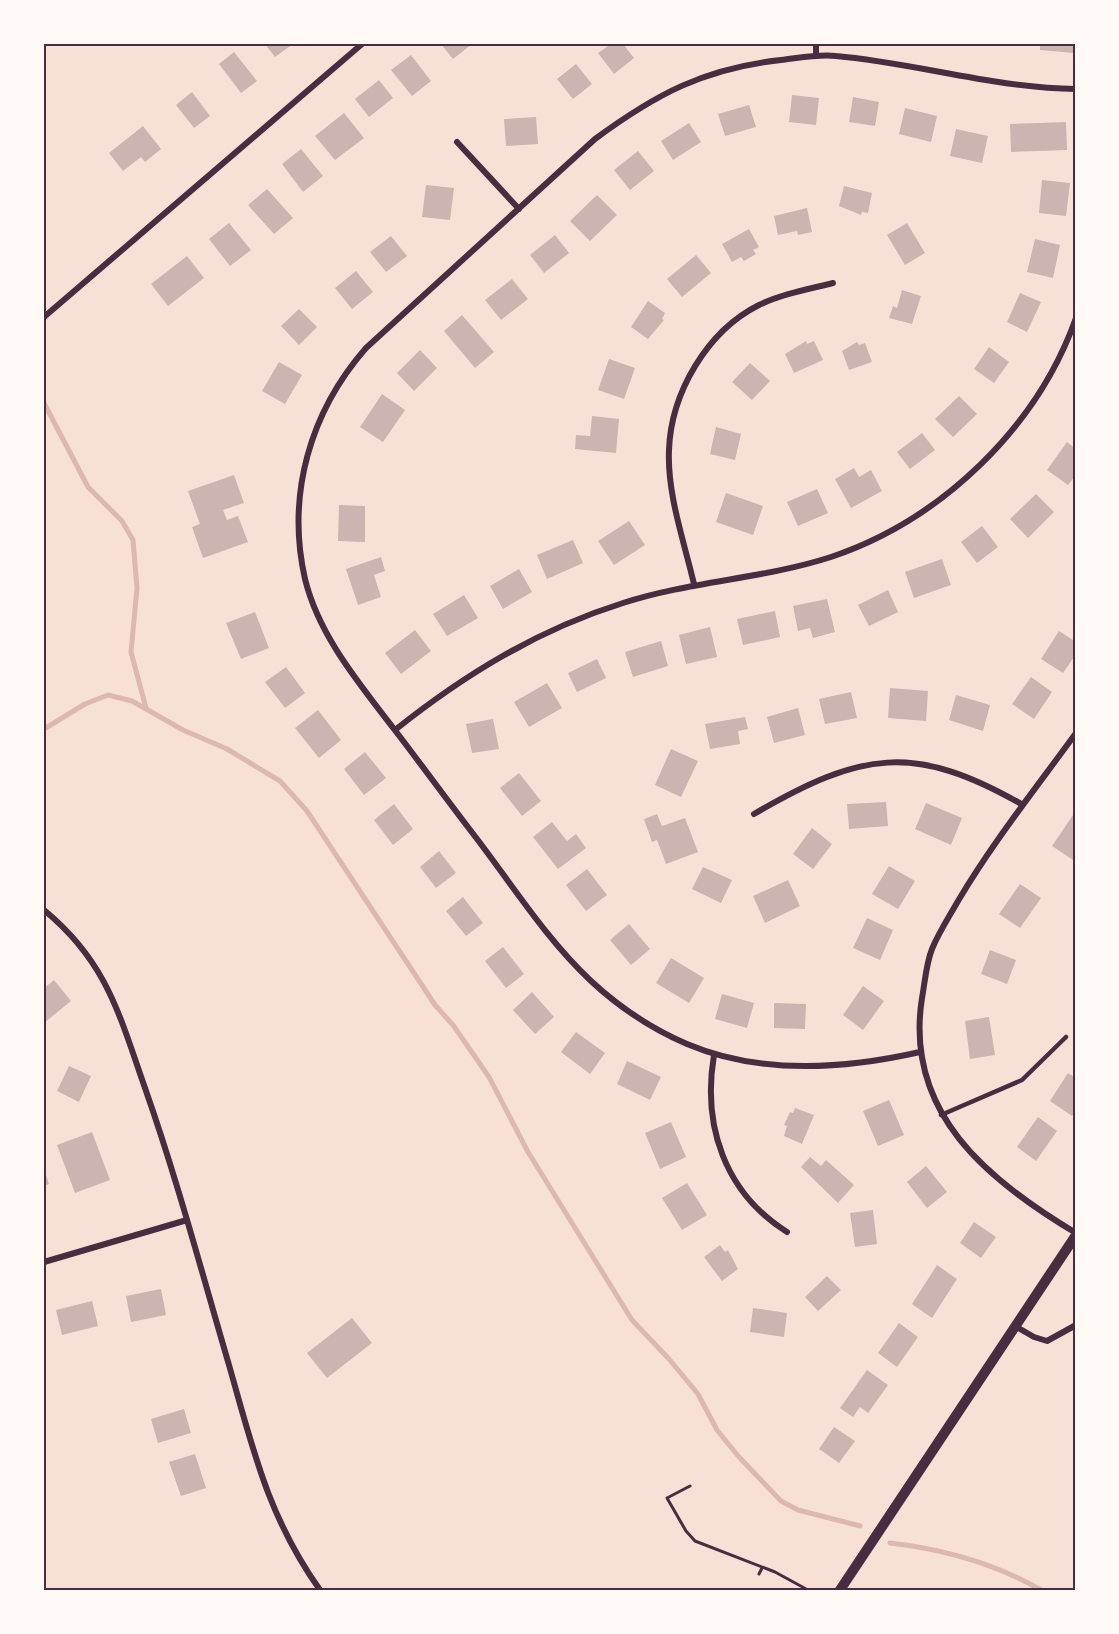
<svg xmlns="http://www.w3.org/2000/svg" width="1119" height="1634" viewBox="0 0 1119 1634" font-family="Roboto,sans-serif">
  <style>
    .lines { fill: none; stroke-linecap: round; stroke-linejoin: round }
    .stream { stroke: #dcb8b0; stroke-width: 5 }
    .building { fill: #ccb4b1 }
    .path { stroke: #4a2c40; stroke-width: 3 }
    .service { stroke: #4a2c40; stroke-width: 4.5 }
    .minor { stroke: #4a2c40; stroke-width: 6 }
    .tertiary { stroke: #4a2c40; stroke-width: 10 }
    .neatline { fill: none; stroke: #4a2c40; stroke-width: 2 }
  </style>
  <rect width="100%" height="100%" fill="#f7e1d7"/>
  <g class="lines">
    <path class="stream" d="M44 403 88 487 122 521 133 540 137 588 131 652 146 708
      M44 729 85 704 108 695 132 701 183 730 227 749 280 781 307 811 435 1005 453 1025 489 1077 528 1152 632 1320 669 1359 698 1394 717 1430 739 1457 781 1501 798 1510 860 1526
      M890 1543C942 1549 996 1564 1041 1590"/>
  </g>
  <path class="building" d="M265 44H293L275 57Z
    M441 44H472L453 59Z
    M611 44H623L634 58 614 74 598 53Z
    M1040 44H1075L1074 53 1040 50Z
    M234 52 257 81 241 93 219 64Z
    M411 55 431 81 412 96 391 70Z
    M576 64 592 84 573 99 557 79Z
    M379 80 393 98 369 117 355 99Z
    M192 92 210 116 194 128 176 105Z
    M792 95 819 98 816 125 789 122Z
    M853 97 879 102 875 126 849 122Z
    M749 105 756 127 725 136 718 114Z
    M905 108 937 116 931 142 899 134Z
    M344 113 364 138 335 160 315 136Z
    M536 117 538 144 506 146 504 119Z
    M1066 122 1067 150 1011 152 1010 124Z
    M689 123 701 142 673 160 661 141Z
    M143 126 161 149 145 162 141 157 123 171 109 153Z
    M956 129 988 136 982 163 950 156Z
    M301 149 323 176 303 192 282 164Z
    M638 151 654 171 630 190 614 170Z
    M1042 180 1070 183 1066 216 1039 213Z
    M426 185 454 188 450 220 422 217Z
    M844 186 872 193 868 213 862 212 861 215 839 206Z
    M267 189 293 218 274 234 248 205Z
    M597 195 617 215 590 241 570 221Z
    M807 208 812 232 798 235 797 231 778 235 774 216Z
    M229 223 251 250 230 266 209 239Z
    M907 223 925 253 905 265 887 235Z
    M749 229 759 247 753 250 756 254 744 261 741 257 732 262 722 244Z
    M555 235 569 253 544 273 530 255Z
    M391 236 407 256 386 272 370 252Z
    M1035 239 1060 245 1053 278 1027 272Z
    M696 255 711 273 682 297 667 279Z
    M187 256 204 278 168 306 151 284Z
    M356 271 373 292 352 309 335 288Z
    M512 279 528 299 501 320 485 300Z
    M902 290 921 296 912 324 889 318 893 306 897 308Z
    M1020 293 1041 302 1027 332 1007 322Z
    M648 301 665 313 662 319 664 320 648 339 631 327Z
    M299 309 317 327 299 345 281 326Z
    M462 315 494 352 475 368 444 331Z
    M806 341 807 344 814 341 823 360 794 373 785 354Z
    M857 342 859 345 865 343 872 362 849 370 842 351Z
    M989 347 1009 362 994 383 974 369Z
    M420 350 437 368 414 391 397 373Z
    M609 359 635 368 624 399 598 390Z
    M279 362 302 375 285 404 262 391Z
    M750 363 770 381 752 400 732 382Z
    M382 394 405 410 383 442 360 427Z
    M959 396 977 414 953 437 935 419Z
    M592 416 619 419 616 453 575 449 576 435 590 436Z
    M716 427 741 434 735 460 710 454Z
    M922 433 935 450 910 469 897 452Z
    M1067 442 1076 449V475L1068 485 1047 470Z
    M854 468 859 477 871 470 882 491 851 508 835 479Z
    M234 475 244 503 223 510 227 520 238 516 248 542 203 558 192 527 200 524 188 491Z
    M817 489 828 513 798 526 787 502Z
    M726 493 763 506 753 535 716 522Z
    M1036 494 1054 512 1028 538 1010 519Z
    M339 505 365 506V542L338 541Z
    M629 521 645 545 614 565 598 541Z
    M982 526 998 547 977 563 961 542Z
    M573 540 583 563 547 579 537 555Z
    M381 557 385 571 374 575 381 597 358 605 346 569Z
    M942 559 951 585 914 598 905 572Z
    M519 569 532 592 503 609 490 586Z
    M888 590 898 612 869 626 858 605Z
    M464 595 478 618 447 636 433 614Z
    M827 599 835 632 813 638 810 628 798 631 793 606Z
    M775 611 780 637 743 645 737 619Z
    M255 612 269 648 241 659 226 623Z
    M710 627 717 657 686 664 679 635Z
    M415 630 431 651 401 674 385 653Z
    M1059 631 1076 642V654L1063 673 1041 659Z
    M661 641 668 666 633 677 625 652Z
    M597 659 606 678 577 692 568 673Z
    M286 667 305 693 285 708 265 682Z
    M1031 677 1052 692 1034 719 1012 704Z
    M547 683 562 708 529 727 514 702Z
    M890 688 928 691 926 721 888 718Z
    M851 692 857 718 825 724 819 699Z
    M956 695 990 705 983 731 949 720Z
    M798 708 805 735 774 743 767 717Z
    M318 710 341 740 319 758 295 728Z
    M745 717 748 729 738 731 740 744 710 749 705 724Z
    M493 719 499 749 472 753 466 724Z
    M671 749 698 761 681 797 655 785Z
    M365 752 386 778 364 795 344 769Z
    M519 773 541 801 522 816 500 788Z
    M886 802 888 826 849 829 847 804Z
    M926 803 962 818 951 845 915 829Z
    M394 804 413 829 393 845 374 820Z
    M657 814 662 826 685 818 698 852 666 864 657 840 652 842 644 819Z
    M1073 815 1076 816V856L1073 860 1052 846Z
    M552 822 567 841 576 834 586 848 558 869 533 837Z
    M812 828 832 844 813 869 793 854Z
    M439 851 456 873 436 888 420 867Z
    M889 866 915 881 898 909 872 894Z
    M703 867 732 880 721 903 692 889Z
    M587 869 607 895 586 911 566 885Z
    M788 880 800 906 765 923 753 896Z
    M1020 884 1041 898 1020 928 999 914Z
    M463 897 483 923 466 936 446 911Z
    M867 918 893 930 880 960 853 948Z
    M629 924 650 949 631 965 610 940Z
    M503 947 524 974 506 988 485 961Z
    M990 950 1016 960 1007 984 981 974Z
    M671 958 704 978 689 1003 656 983Z
    M54 980 71 1001 44 1023V988Z
    M863 986 884 1001 863 1030 843 1015Z
    M532 992 554 1017 535 1034 513 1010Z
    M722 994 754 1003 747 1028 715 1019Z
    M774 1003 806 1004 805 1029 774 1028Z
    M989 1017 995 1055 970 1059 965 1021Z
    M576 1032 605 1053 590 1074 561 1052Z
    M627 1061 661 1077 650 1100 617 1084Z
    M69 1066 91 1076 79 1102 57 1091Z
    M1068 1073 1076 1078V1110L1072 1116 1050 1101Z
    M889 1100 904 1135 878 1146 863 1111Z
    M795 1108 814 1115 802 1144 784 1136 787 1126 784 1125 790 1112 793 1113Z
    M1038 1117 1057 1131 1036 1161 1017 1147Z
    M671 1122 686 1157 660 1169 645 1133Z
    M92 1132 110 1180 75 1193 57 1145Z
    M810 1157 821 1166 826 1160 854 1185 838 1203 801 1167Z
    M926 1166 947 1192 927 1208 907 1182Z
    M44 1169 49 1184 44 1186Z
    M687 1183 707 1215 682 1230 662 1198Z
    M873 1210 877 1244 855 1247 850 1213Z
    M974 1222 996 1237 981 1258 960 1243Z
    M720 1245 725 1252 728 1250 738 1269 722 1281 704 1257Z
    M937 1265 957 1279 932 1318 912 1304Z
    M827 1276 841 1290 818 1311 805 1297Z
    M161 1289 166 1315 131 1322 126 1296Z
    M92 1301 98 1326 62 1335 56 1310Z
    M753 1308 787 1313 784 1337 750 1332Z
    M352 1318 372 1343 327 1378 307 1353Z
    M899 1323 918 1337 897 1367 878 1353Z
    M867 1370 888 1385 868 1413 860 1407 853 1417 840 1408Z
    M184 1409 191 1433 158 1443 151 1419Z
    M834 1427 855 1441 839 1463 819 1449Z
    M195 1454 206 1488 181 1496 169 1462Z"/>
  <g class="lines">
    <path class="path" d="M690 1486 667 1498 686 1531 695 1541 775 1572 808 1590
      M759 1574 762 1568"/>
    <path class="service" d="M941 1115 1022 1080 1066 1037"/>
    <path class="minor" d="M816 56V44
      M457 142 519 209
      M44 317 362 44
      M694 584C684 541 667 494 669 450 671 393 707 331 759 305 782 294 809 289 833 283
      M395 730C464 675 537 630 623 603 691 581 763 579 831 557 941 520 1037 428 1076 318
      M1076 733C1036 788 993 842 958 901 949 917 939 932 932 949 926 964 925 982 922 998 904 1112 987 1180 1076 1233
      M754 814C861 752 913 742 1023 805
      M44 910C107 962 119 1014 145 1088 177 1179 202 1273 229 1365 253 1449 268 1517 320 1590
      M920 1052C845 1069 760 1075 687 1044 652 1029 619 1007 591 981 546 939 511 883 474 835 447 800 421 764 394 729 359 683 319 636 305 579 286 495 310 412 366 348L595 139C656 94 705 68 781 60 799 58 818 54 836 56 916 63 994 88 1076 89
      M714 1055C702 1126 725 1193 787 1232
      M44 1262 187 1220
      M1015 1326 1034 1337 1047 1341 1076 1325"/>
    <path class="tertiary" d="M840 1590 1076 1235"/>
  </g>
  <rect width="1119" height="1634" fill="none" stroke="#fffaf5" stroke-width="90"/>
  <rect x="45" y="45" width="1029" height="1544" class="neatline"/>
</svg>
